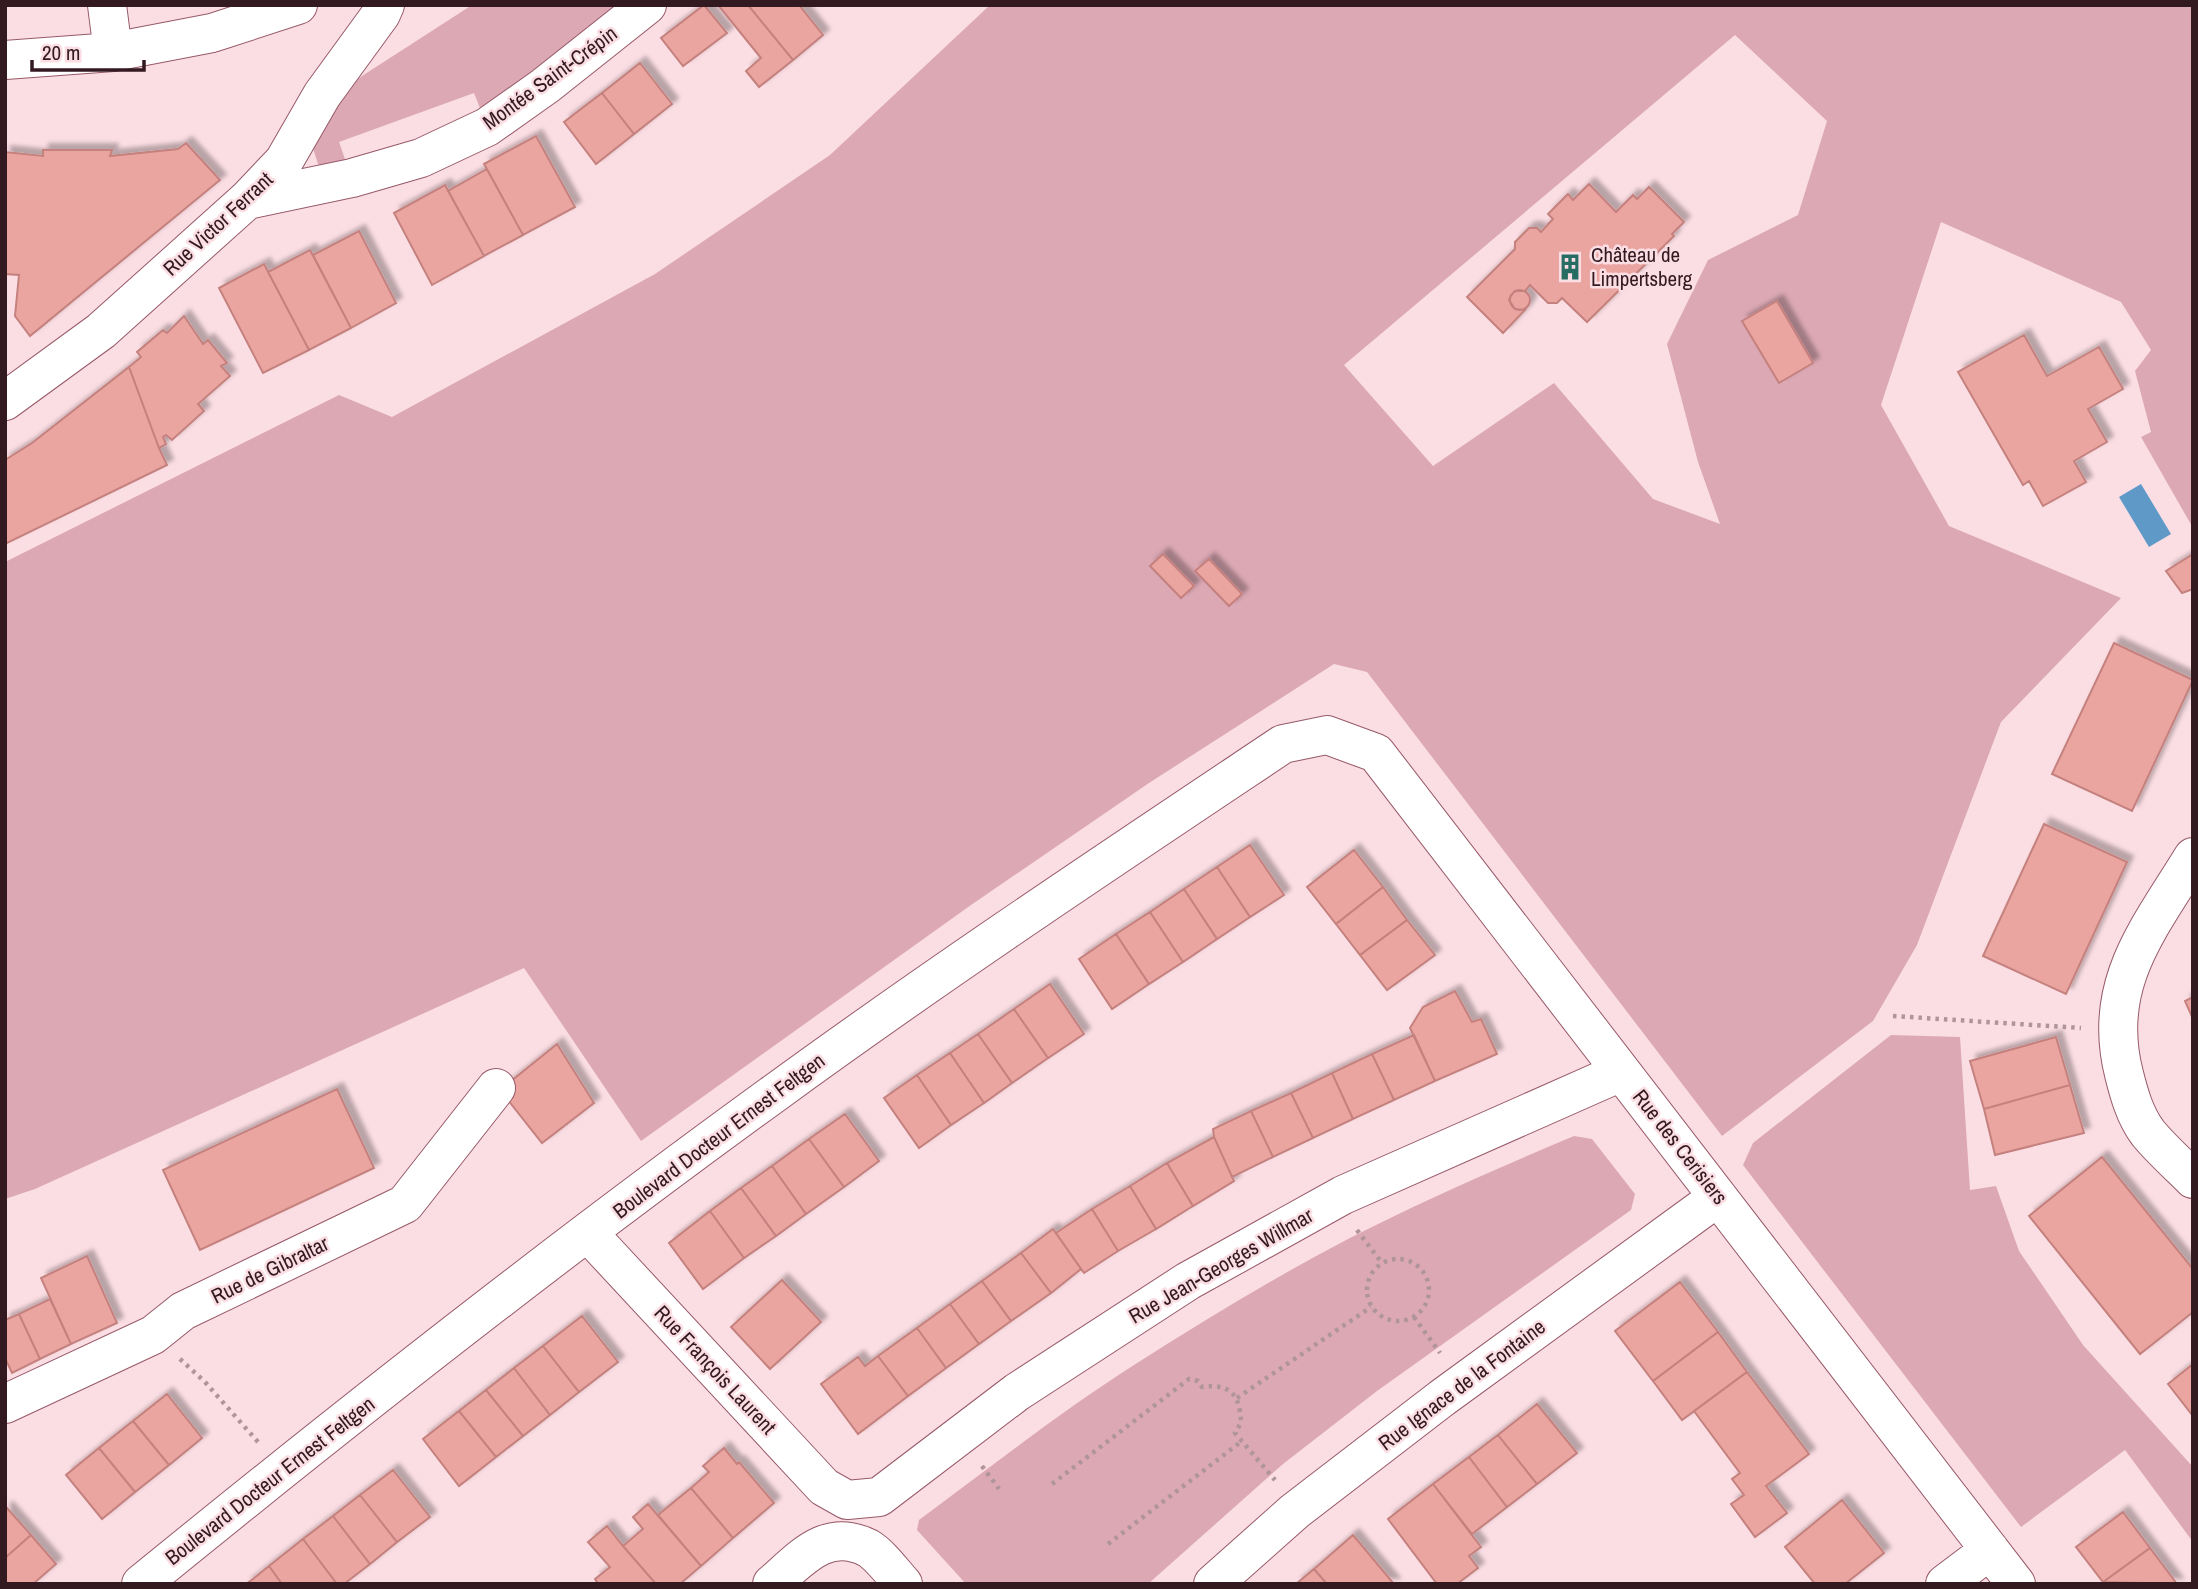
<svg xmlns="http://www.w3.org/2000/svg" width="2198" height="1589" viewBox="0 0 2198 1589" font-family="'Archivo Narrow',sans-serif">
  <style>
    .green { fill: #dba8b4; fill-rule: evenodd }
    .water { fill: #5e99c7 }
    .building { fill: #eba5a1; stroke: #c4817e; stroke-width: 2; filter: url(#shadow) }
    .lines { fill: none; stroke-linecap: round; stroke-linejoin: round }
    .street-casing { stroke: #975969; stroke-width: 40 }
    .primary-casing { stroke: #975969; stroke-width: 40 }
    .path { stroke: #b0949b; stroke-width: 4.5; stroke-dasharray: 3.5 5; stroke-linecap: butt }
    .street { stroke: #fff; stroke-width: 38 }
    .primary { stroke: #fff; stroke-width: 38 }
    .labels { text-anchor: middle; stroke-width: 5; stroke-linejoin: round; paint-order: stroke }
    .street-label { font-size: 21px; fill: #331920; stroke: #fbdee4 }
    .poi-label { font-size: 21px; fill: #331920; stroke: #fbdee4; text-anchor: start }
  </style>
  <defs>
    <filter id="shadow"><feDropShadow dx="6" dy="-6" stdDeviation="2" flood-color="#0004"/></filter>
  </defs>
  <rect width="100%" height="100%" fill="#fbdee4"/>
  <path class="green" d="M472 5H621L482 113 474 93 339 142 346 162 326 168 318 164 311 142 345 87Z
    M990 5H2193V528L2141 437 2151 432 2135 371 2151 350 2121 302 1941 222 1881 405 1949 526 2121 598 2001 722 1917 945 1873 1021 1722 1136 1367 672 1334 664 1149 783 971 905 641 1141 524 968 35 1189 5 1199V562L339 395 392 417 655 274 830 155ZM1735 35 1827 121 1798 215 1708 260 1667 344 1698 462 1720 524 1653 499 1554 383 1433 466 1344 365Z
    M1891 1035 1960 1037 1970 1190 1996 1186 2019 1251 2083 1345 2193 1467V1542L2125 1450 2021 1527 1743 1165 1753 1143Z
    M1574 1136 1592 1139 1635 1194 1631 1210 1377 1391 1283 1464 1148 1584H966L917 1530 919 1520C990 1468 1060 1412 1134 1365 1203 1321 1275 1277 1348 1239 1422 1201 1498 1168 1574 1136Z"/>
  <path class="water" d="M2141 484 2171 534 2149 547 2119 497Z"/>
  <path class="building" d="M704 5 727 33 683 66 661 38Z
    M718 5H748L793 60 759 87 746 71 761 58Z
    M748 5H799L823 35 793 60Z
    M640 63 672 104 634 134 602 93Z
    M602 93 634 134 596 164 564 122Z
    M536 136 575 207 523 235 484 164Z
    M186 143 220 180 30 336 15 316 19 275 5 274V152L43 156V150H112L110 156 178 149Z
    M487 169 523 235 484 256 448 191Z
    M1589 184 1616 212 1633 195 1637 199 1649 187 1684 222 1672 234 1674 236 1587 322 1562 298 1557 303H1548L1530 285 1525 291H1515L1511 295 1509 300 1515 309 1525 310 1503 333 1467 297 1515 249V242L1529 228H1537L1541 232 1553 219 1548 214 1568 194 1573 200Z
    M445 185 484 256 432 285 394 213Z
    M359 231 396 303 351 328 313 255Z
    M310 250 351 328 309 350 268 272Z
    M264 264 309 350 263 373 219 288Z
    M1510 300a10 10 0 1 1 20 0a10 10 0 1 1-20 0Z
    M1777 301 1813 363 1779 383 1742 321Z
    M184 316 203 344 208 340 227 363 221 366 230 376 198 404 204 411 172 440 166 435 163 437 166 444 159 448 129 367 141 357 137 352 163 330 167 333Z
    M2024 335 2047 376 2099 347 2123 389 2088 409 2107 442 2074 461 2086 482 2043 506 2029 481 2023 485 1958 372Z
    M129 367 159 448 167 465 5 544V460L32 443Z
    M1163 554 1194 586 1181 598 1150 566Z
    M2193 554V589L2182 593 2166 571Z
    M1209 559 1242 594 1229 606 1195 571Z
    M2114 643 2193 680 2132 811 2052 774Z
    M2044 824 2127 862 2066 994 1983 956Z
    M1250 845 1284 895 1250 917 1217 867Z
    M1354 850 1383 887 1336 924 1307 887Z
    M1217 867 1250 917 1217 939 1184 889Z
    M1383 887 1407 920 1360 955 1336 924Z
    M1184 889 1217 939 1183 962 1150 912Z
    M1150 912 1183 962 1149 984 1116 934Z
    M1407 920 1435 955 1387 990 1360 955Z
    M1116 934 1149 984 1112 1009 1079 959Z
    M1050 984 1084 1034 1048 1058 1014 1009Z
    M1455 991 1472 1022 1481 1019 1497 1054 1435 1081 1410 1028 1423 1007Z
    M2193 997V1019L2185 1001Z
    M1014 1009 1048 1058 1012 1083 978 1034Z
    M978 1034 1012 1083 984 1103 950 1053Z
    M1414 1035 1435 1081 1394 1100 1372 1054Z
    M2056 1037 2070 1085 1984 1109 1970 1061Z
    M557 1044 594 1103 542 1143 500 1090Z
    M950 1053 984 1103 951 1125 917 1075Z
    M1372 1054 1394 1100 1353 1119 1332 1073Z
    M1332 1073 1353 1119 1313 1138 1291 1093Z
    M917 1075 951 1125 919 1148 884 1098Z
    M2070 1085 2084 1133 1995 1155 1984 1109Z
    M337 1089 374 1168 200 1250 163 1170Z
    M1291 1093 1313 1138 1273 1157 1251 1111Z
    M1251 1111 1273 1157 1232 1177 1214 1137 1213 1129Z
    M845 1114 879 1161 844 1187 809 1139Z
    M1214 1137 1234 1181 1193 1206 1167 1163Z
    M809 1139 844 1187 806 1214 772 1166Z
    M2102 1157 2193 1269V1312L2140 1354 2029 1216Z
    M1167 1163 1193 1206 1156 1229 1130 1186Z
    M772 1166 806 1214 776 1236 741 1188Z
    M1130 1186 1156 1229 1118 1251 1092 1209Z
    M741 1188 776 1236 744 1258 710 1211Z
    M1092 1209 1118 1251 1084 1273 1056 1233Z
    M710 1211 744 1258 703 1289 669 1243Z
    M1053 1229 1081 1269 1051 1293 1021 1253Z
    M1021 1253 1051 1293 1011 1321 982 1281Z
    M87 1256 117 1323 71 1344 41 1278Z
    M782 1280 821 1322 770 1369 731 1327Z
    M982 1281 1011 1321 979 1344 950 1304Z
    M1680 1282 1718 1332 1653 1381 1615 1331Z
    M50 1299 71 1344 40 1359 19 1314Z
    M950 1304 979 1344 946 1368 917 1328Z
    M19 1314 40 1359 12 1373 5 1358V1320Z
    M582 1316 618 1362 579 1392 543 1346Z
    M917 1328 946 1368 908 1396 878 1356Z
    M1718 1332 1747 1372 1682 1420 1653 1381Z
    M543 1346 579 1392 550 1415 514 1368Z
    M878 1356 908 1396 858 1434 821 1384 858 1357 865 1366Z
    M2193 1364V1416L2168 1384Z
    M514 1368 550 1415 523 1436 486 1390Z
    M1747 1372 1809 1454 1766 1486 1787 1513 1755 1537 1731 1504 1744 1495 1732 1479 1740 1473 1694 1411Z
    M486 1390 523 1436 496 1457 459 1411Z
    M167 1394 202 1438 169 1465 133 1421Z
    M1537 1404 1577 1453 1537 1484 1498 1435Z
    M459 1411 496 1457 459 1486 423 1439Z
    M133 1421 169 1465 135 1492 99 1448Z
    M1498 1435 1537 1484 1507 1507 1469 1457Z
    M99 1448 135 1492 102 1519 66 1475Z
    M724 1448 737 1464 739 1462 774 1503 733 1538 691 1488 709 1472 703 1466Z
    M1469 1457 1507 1507 1472 1534 1433 1484Z
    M393 1470 430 1517 397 1542 360 1495Z
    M1433 1484 1481 1547 1469 1556 1478 1568 1457 1584H1437L1388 1519Z
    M691 1488 733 1538 701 1566 658 1515Z
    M360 1495 397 1542 370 1564 333 1516Z
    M1842 1500 1884 1553 1845 1584H1815L1785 1547Z
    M648 1504 701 1566 680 1584H656L623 1546 643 1529 633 1517Z
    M7 1508 31 1535 5 1558V1509Z
    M2123 1512 2150 1548 2103 1582 2076 1547Z
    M333 1516 370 1564 344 1584H337L303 1539Z
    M607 1526 623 1546 656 1584H598L595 1579 610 1567 588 1542Z
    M31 1535 56 1564 33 1584H5V1558Z
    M1353 1535 1394 1584H1327L1314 1569Z
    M303 1539 337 1584H282L269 1566Z
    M2150 1548 2177 1584 2103 1582Z
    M269 1566 282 1584H246L253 1579Z
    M1314 1569 1327 1584H1296Z"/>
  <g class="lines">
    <g class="street-casing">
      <path id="street" d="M107 5 113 52
        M247 200 352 178 421 158 487 127 545 86 647 5
        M5 401 101 331 247 200 284 161 322 95 381 14 385 5
        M2193 857C2149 929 2101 984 2124 1074 2129 1094 2135 1116 2148 1133 2161 1149 2178 1164 2193 1179
        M588 1233 824 1487 847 1500 879 1497 1017 1392 1188 1281 1343 1195 1621 1072
        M5 1404 153 1335 183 1311 405 1204 496 1088
        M141 1584C347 1416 557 1251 772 1095 939 973 1111 859 1283 744L1327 735 1376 753 2016 1584
        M772 1584C801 1559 826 1527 868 1548 880 1555 893 1573 903 1584
        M1213 1584 1295 1511 1442 1398 1718 1197
        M1945 1584 1990 1550"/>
    </g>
    <g class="primary-casing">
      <path id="primary" d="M5 60 113 52 212 33 298 5"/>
    </g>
    <path class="path" d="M1893 1016 2081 1028
      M1357 1230 1382 1263
      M1367 1290a31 31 0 1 1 62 0a31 31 0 1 1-62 0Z
      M1414 1317 1440 1353
      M180 1359 205 1382 258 1442
      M1237 1398 1371 1307
      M982 1466 999 1489
      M1052 1484 1189 1379 1198 1381 1202 1387C1232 1383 1240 1396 1241 1423L1235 1433 1275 1480
      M1108 1544 1242 1441"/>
    <use href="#street" class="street"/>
    <use href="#primary" class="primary"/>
  </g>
  <defs>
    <g id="building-bare" transform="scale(2.1)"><path d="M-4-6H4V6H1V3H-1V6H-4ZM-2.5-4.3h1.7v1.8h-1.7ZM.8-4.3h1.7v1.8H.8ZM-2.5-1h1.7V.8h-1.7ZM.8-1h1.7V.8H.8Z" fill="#256d63" stroke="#fbdee4" stroke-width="2.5" paint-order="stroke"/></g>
  </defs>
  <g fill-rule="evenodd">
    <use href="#building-bare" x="1570" y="267"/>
  </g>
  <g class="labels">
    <g class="street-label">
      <text transform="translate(550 78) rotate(-36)" y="7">Montée Saint-Crépin</text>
      <text transform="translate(218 224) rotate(-43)" y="7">Rue Victor Ferrant</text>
      <text transform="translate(719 1136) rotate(-37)" y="7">Boulevard Docteur Ernest Feltgen</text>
      <text transform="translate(1680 1147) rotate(52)" y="7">Rue des Cerisiers</text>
      <text transform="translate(1221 1266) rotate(-30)" y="7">Rue Jean-Georges Willmar</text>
      <text transform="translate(270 1270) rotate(-26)" y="7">Rue de Gibraltar</text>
      <text transform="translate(715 1370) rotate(47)" y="7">Rue François Laurent</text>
      <text transform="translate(1462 1385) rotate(-37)" y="7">Rue Ignace de la Fontaine</text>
      <text transform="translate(270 1481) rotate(-38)" y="7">Boulevard Docteur Ernest Feltgen</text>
    </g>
    <g class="poi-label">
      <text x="1591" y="262">Château de<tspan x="1591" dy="24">Limpertsberg</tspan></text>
    </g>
  </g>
  <rect width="2198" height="1589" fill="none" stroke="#331920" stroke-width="14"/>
  <path d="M32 60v10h112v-10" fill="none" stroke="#331920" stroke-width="3.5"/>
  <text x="42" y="60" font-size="21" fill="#331920" stroke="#fbdee4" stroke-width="5" paint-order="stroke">20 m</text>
</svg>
